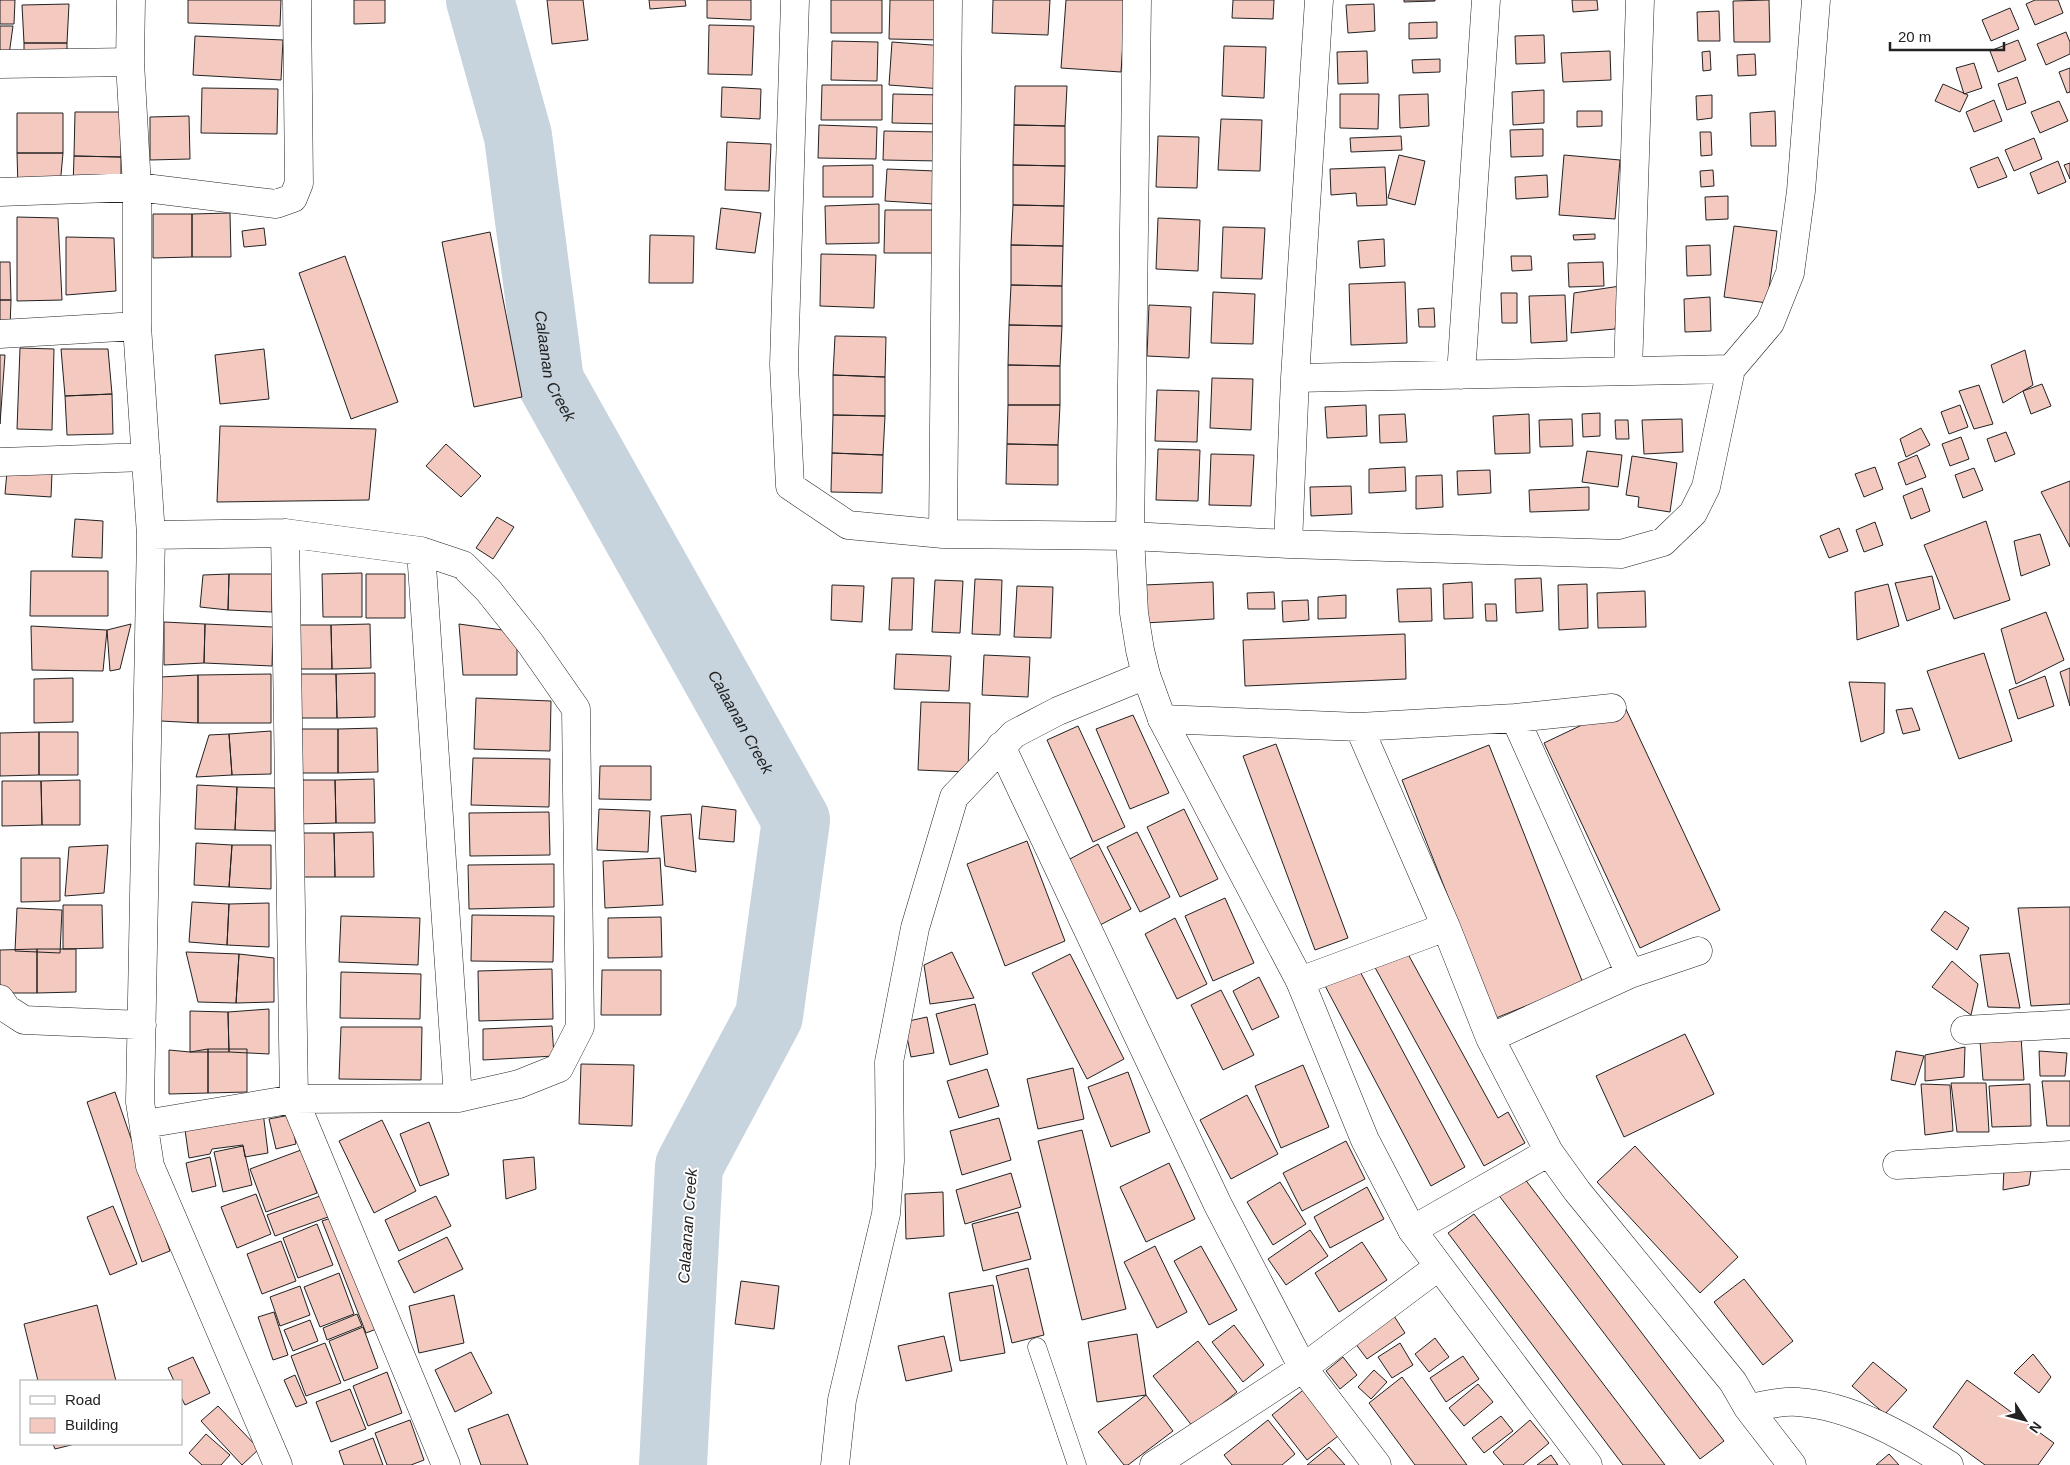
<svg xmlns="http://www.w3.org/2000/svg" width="2070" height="1465" viewBox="0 0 2070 1465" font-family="Arial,sans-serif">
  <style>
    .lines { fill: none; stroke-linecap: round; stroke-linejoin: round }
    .river { stroke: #c7d3dd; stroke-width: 68 }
    .building { fill: #f3c9c0; stroke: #222 }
    .lane-casing { stroke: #222; stroke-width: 19 }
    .street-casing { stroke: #222; stroke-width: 29 }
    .secondary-casing { stroke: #222; stroke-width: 29 }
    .lane { stroke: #fff; stroke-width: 18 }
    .street { stroke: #fff; stroke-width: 28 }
    .secondary { stroke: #fff; stroke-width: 28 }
    .labels { text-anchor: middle; stroke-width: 4; stroke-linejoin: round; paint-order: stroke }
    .water-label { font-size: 16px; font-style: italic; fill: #222; stroke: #fff }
  </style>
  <rect width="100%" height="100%" fill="#fff"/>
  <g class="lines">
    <path class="river" id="s1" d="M480 0 518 136 550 381 796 820 769 1016 689 1166 673 1465"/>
  </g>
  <path class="building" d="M0 0H15L14 24H0Z
    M188 0H281L280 26 188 23Z
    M354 0H385V23L354 24Z
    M547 0H583L588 40 552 44Z
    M649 0H685L686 6 650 9Z
    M707 0H751V20L707 18Z
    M831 0H882V33H831Z
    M890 0H944L943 40 889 39Z
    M993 0H1050L1048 35 992 33Z
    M1066 0H1126L1121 72 1061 68Z
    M1233 0H1274L1273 19 1232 18Z
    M1404 0H1435V1L1404 2Z
    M1572 0H1597L1598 10 1573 12Z
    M1769 0 1770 42H1734L1733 1Z
    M2035 0H2058L2063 13 2035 25 2026 4Z
    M69 4 67 43H24L22 5Z
    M1374 4 1375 31 1348 33 1346 5Z
    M2010 8 2019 29 1991 41 1982 20Z
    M1719 11 1720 41H1698L1697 12Z
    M1437 22V38L1409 39V23Z
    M709 25 754 26 752 75 708 74Z
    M0 26H13L9 55 0 54Z
    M2066 32 2070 42V54L2046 65 2037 44Z
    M1544 35 1545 63 1516 64 1515 36Z
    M195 36 283 40 281 80 193 75Z
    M2018 40 2026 60 1998 72 1990 51Z
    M832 41 878 42 877 81 831 80Z
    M892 42 945 46 942 89 889 85Z
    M24 43H67V55H24Z
    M1224 46 1266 47 1264 98 1222 96Z
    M1367 51 1368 83 1338 84 1337 52Z
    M1610 51 1611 80 1563 82 1561 53Z
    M1710 51 1711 70 1703 71 1702 52Z
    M1755 54 1756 75 1738 76 1737 55Z
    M1440 59V72L1413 73 1412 60Z
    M1974 63 1982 88 1964 94 1956 68Z
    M2070 68V92L2067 93 2059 72Z
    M2017 77 2026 103 2007 110 1998 84Z
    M1943 84 1968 95 1960 112 1935 101Z
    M822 85H882V120H821Z
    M1015 86H1067L1065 126 1014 125Z
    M722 87 761 89 760 119 721 117Z
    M202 88 278 89 277 134 201 133Z
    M1544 90V123L1513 125 1512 92Z
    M893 94 944 95 943 124 892 123Z
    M1340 94H1379L1378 129 1340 128Z
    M1428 94 1429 126 1400 128 1399 95Z
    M1712 95V118L1697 120 1696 96Z
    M1994 100 2002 121 1974 132 1966 112Z
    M2059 101 2068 121 2040 133 2031 112Z
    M1577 111H1602V126L1577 127Z
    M1775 111 1776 146H1751L1750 113Z
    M75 112H122L121 157 74 156Z
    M17 113H63V153H17Z
    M189 116 190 159 150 160V117Z
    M1221 119 1262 120 1260 171 1218 170Z
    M819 125 877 127 876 159 818 158Z
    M1014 125 1065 126V166L1013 165Z
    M1543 129V156L1511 157 1510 130Z
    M884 131 939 132V161L883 160Z
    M1700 132H1711L1712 155 1701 156Z
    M1158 136 1199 137 1197 188 1156 187Z
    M1401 136 1402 150 1351 152 1350 138Z
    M2034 138 2042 159 2014 171 2005 150Z
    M727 142 771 144 769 191 725 190Z
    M17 153H63L60 186 18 188Z
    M1399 155 1425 161 1415 205 1388 198Z
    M1564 155 1620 160 1615 219 1559 215Z
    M74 156 121 157V181L73 186Z
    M1998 157 2007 177 1978 188 1970 168Z
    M2058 161 2066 182 2038 194 2030 173Z
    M2070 163V179L2064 165Z
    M873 165V197H823V166Z
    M1013 165 1065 166 1064 206 1013 205Z
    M1385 167 1387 205 1357 206 1356 193 1331 195 1330 169Z
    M887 169 935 171 934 204 885 201Z
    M1713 170 1714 186 1701 187 1700 171Z
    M1547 175 1548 197 1516 199 1515 177Z
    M1728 196V219L1706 220 1705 197Z
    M879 204V243L826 244 825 206Z
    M1013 205 1064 206 1063 246 1011 245Z
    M721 208 761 213 755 253 716 249Z
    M885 210H939L940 253H884Z
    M230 213 231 257H192V214Z
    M153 214H192V257L153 258Z
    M17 217 58 218 62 300 17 301Z
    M1158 218 1200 220 1198 271 1156 269Z
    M1734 226 1777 231 1767 303 1724 297Z
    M1223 227 1265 228 1262 279 1221 278Z
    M264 228 266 245 244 247 242 231Z
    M490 232 522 397 474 407 442 242Z
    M1595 234V239L1574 240 1573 235Z
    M650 235 694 236 693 283H649Z
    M66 237 114 238 116 291 66 295Z
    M1384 239 1385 266 1360 268 1358 241Z
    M1011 245 1063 246 1062 286 1011 285Z
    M1710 245 1711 275 1687 276 1686 246Z
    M821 254 876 255 874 308 820 306Z
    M345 256 398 402 351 419 299 273Z
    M1511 256H1531L1532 270 1512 271Z
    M0 262H10L11 300H0Z
    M1603 262 1604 286 1569 287 1568 263Z
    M1405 282 1407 343 1351 345 1349 284Z
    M1011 285 1062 286V326L1009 325Z
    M1620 286 1615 329 1571 333 1574 293Z
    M1213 292 1255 294 1253 344 1211 343Z
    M1501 293H1517V323H1502Z
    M1565 295 1567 341 1531 343 1529 296Z
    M1710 297 1711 331 1685 332 1684 299Z
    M0 300H11L10 328 0 329Z
    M1149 305 1191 307 1189 358 1147 356Z
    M1434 308 1435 327H1419L1418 309Z
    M1009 325 1062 326 1060 366 1008 365Z
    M835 336 886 337 885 377 833 375Z
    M20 348 54 349 52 430 17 429Z
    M61 349H108L112 394 65 396Z
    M264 349 269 399 220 404 215 355Z
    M2025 350 2033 385 2003 403 1991 365Z
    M0 355H5L0 424Z
    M1008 365 1060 366V405H1008Z
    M833 375 885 377V416L833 415Z
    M1212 378 1253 379 1251 430 1210 428Z
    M2042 384 2051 406 2031 414 2023 391Z
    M1979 385 1993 424 1974 429 1959 391Z
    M1157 390 1199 391 1197 442 1155 441Z
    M112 394 113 434 67 435 65 396Z
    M1008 405H1060L1058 445 1007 444Z
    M1366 405 1367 436 1327 438 1325 407Z
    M1960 405 1968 427 1949 434 1941 412Z
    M1600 413V436L1583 437 1582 414Z
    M1405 414 1407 442 1380 443 1379 415Z
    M1529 414 1530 453 1495 454 1493 416Z
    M833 415 885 416 883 455 832 453Z
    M1572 419 1573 446 1540 447 1539 420Z
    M1682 419 1683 452 1644 454 1642 420Z
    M1615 420H1628L1629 439H1616Z
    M220 426 376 429 369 500 217 502Z
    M1921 428 1930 445 1906 457 1900 439Z
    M2006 432 2015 454 1995 462 1987 439Z
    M1961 437 1969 459 1950 466 1942 444Z
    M446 444 481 476 461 497 426 466Z
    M1007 444 1058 445V485L1006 484Z
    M1158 449 1200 450 1198 501 1156 500Z
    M1587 451 1622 455 1618 487 1582 482Z
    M832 453 883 455 882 493 831 492Z
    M1211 454 1254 455 1251 506 1209 505Z
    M1917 455 1926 477 1906 485 1898 463Z
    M1632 456 1677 463 1670 512 1638 507 1639 497 1626 495Z
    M1405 467 1406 491 1369 493V469Z
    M1875 467 1883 489 1864 497 1855 474Z
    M1974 468 1983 490 1963 498 1955 475Z
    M1490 470 1491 493 1458 495 1457 471Z
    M7 471 52 473 51 497 5 494Z
    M1442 475 1443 507 1416 509V476Z
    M2070 481V547L2041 492Z
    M1351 486 1352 514 1311 516 1310 487Z
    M1589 487V510L1530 512 1529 490Z
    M1922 488 1930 511 1911 519 1903 496Z
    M497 517 514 527 493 559 476 548Z
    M75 519 103 521 102 558 72 557Z
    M1986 521 2010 600 1954 619 1924 545Z
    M1875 522 1883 545 1864 552 1856 530Z
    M1839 528 1848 551 1829 558 1820 536Z
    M2040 534 2050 565 2021 576 2014 541Z
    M31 571H108V616H30Z
    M362 573V617H323L322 574Z
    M229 574 228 610 200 607 203 575Z
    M229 574H272V612L228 610Z
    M366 574H405V618H366Z
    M1932 576 1940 609 1907 621 1895 583Z
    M892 578H914L912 630H889Z
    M1541 578 1543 611 1516 613 1515 579Z
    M975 579 1002 580 1000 635 972 634Z
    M935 580 963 581 960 633 932 632Z
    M1213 582 1214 619 1145 623 1144 585Z
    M1472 582 1473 618 1444 619 1443 584Z
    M1587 584 1588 628 1559 630 1558 585Z
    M1888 584 1899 626 1857 640 1855 592Z
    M832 585 864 586 862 622 831 620Z
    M1017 586 1053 587 1051 638 1014 637Z
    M1431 588 1432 621 1399 622 1397 589Z
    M1645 591 1646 627 1598 628 1597 593Z
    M1274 592 1275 609H1248L1247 593Z
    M1346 595V618L1318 619V597Z
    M1308 600 1309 620 1283 622 1282 601Z
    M1485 604H1496L1497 621H1486Z
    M2046 612 2064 660 2016 684 2001 629Z
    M164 622 205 624 204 663 164 665Z
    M131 624 120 669 110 671 107 630Z
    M205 624 273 627 272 666 204 663Z
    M370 624 371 668 332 669 331 625Z
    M459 624 517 632V675H463Z
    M292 625H331L332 669H293Z
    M31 626 107 630 103 671 32 670Z
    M1405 634 1406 679 1245 686 1243 640Z
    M1984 653 2012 741 1959 759 1927 671Z
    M896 654 951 656 949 691 894 689Z
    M984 655 1030 657 1028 697 982 695Z
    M2070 668V706L2060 672Z
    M375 673V717L337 718 336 674Z
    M271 674V723H198V675Z
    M297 674H336L337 718H297Z
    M198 675V723L161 721V677Z
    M2045 676 2054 706 2018 719 2009 690Z
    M73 678V722L34 723V679Z
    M1849 682 1885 683 1884 733 1861 742Z
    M476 698 551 701 550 751 474 749Z
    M921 702 970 703 968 772 918 770Z
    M1624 705 1720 910 1640 948 1544 743Z
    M1912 708 1920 730 1903 734 1896 710Z
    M1133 715 1169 793 1130 809 1096 729Z
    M1078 726 1125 827 1093 842 1047 740Z
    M377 728 378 772 338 773V729Z
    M299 729H338V773H299Z
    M271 731V774L232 775 229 734Z
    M39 732V775L0 776V733Z
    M39 732H78V775H39Z
    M229 734 232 775 196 777 209 735Z
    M1276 744 1348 938 1315 950 1243 756Z
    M1489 745 1583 983 1496 1018 1402 780Z
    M473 758 550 759 549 807 471 805Z
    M600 766H651V800L599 799Z
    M374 779 375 823H336L335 780Z
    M80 780V825H42L41 781Z
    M296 780H335L336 823 296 824Z
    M2 781H41L42 825 2 826Z
    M197 785 237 787 235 830 195 829Z
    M237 787 275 788V831L235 830Z
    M702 806 736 810 734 842 699 839Z
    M599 809 650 811 648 852 597 850Z
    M1184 809 1218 879 1180 897 1147 827Z
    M549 812 550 855 470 856 469 813Z
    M691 814 696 872 665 866 661 816Z
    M373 832 374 877H335L334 833Z
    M1137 832 1170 897 1140 912 1107 847Z
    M295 833H334L335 877H296Z
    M1027 841 1065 941 1005 966 967 864Z
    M196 843 232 845 229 887 194 885Z
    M1098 844 1131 909 1100 925 1068 860Z
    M108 845 104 893 65 896 69 847Z
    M232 845H271V889L229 887Z
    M21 858H60V901L21 902Z
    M660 858 663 905 605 908 603 861Z
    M554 864V907L469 909 468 865Z
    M1225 898 1254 963 1213 981 1185 916Z
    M192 902 229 904 227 945 189 942Z
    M269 903V947L227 945 229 904Z
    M63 905H102L103 948 63 949Z
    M2070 907V1004L2031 1006 2018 908Z
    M17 908 62 910 60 953 15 951Z
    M1945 911 1969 928 1957 950 1931 930Z
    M472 915 554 916 553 962 471 961Z
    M341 916 420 918 418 965 339 962Z
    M661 917 662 957 608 958V918Z
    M1175 918 1207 984 1177 999 1145 934Z
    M1403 945 1498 1118 1508 1112 1525 1143 1484 1166 1372 962Z
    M37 949V993H0V950Z
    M37 949H76V992L37 993Z
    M186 952 239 954 236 1003 198 1002Z
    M952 952 974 998 930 1004 924 965Z
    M2009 953 2020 1008 1988 1007 1980 955Z
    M239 954 274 958V1002L236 1003Z
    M1070 954 1124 1059 1087 1079 1032 973Z
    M1952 961 1978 984 1971 1015 1932 987Z
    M1356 964 1465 1167 1431 1186 1323 982Z
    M552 969 553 1019 479 1021 478 971Z
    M602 970H661V1015H601Z
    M341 972 421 974 420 1019 340 1018Z
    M1259 977 1279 1017 1252 1030 1233 991Z
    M1221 990 1254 1055 1223 1070 1191 1005Z
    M975 1004 988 1054 950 1065 936 1014Z
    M269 1009V1054L229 1052 228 1012Z
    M190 1011 228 1012 229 1052H190Z
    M927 1017 934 1053 911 1057 904 1022Z
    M552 1026 554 1056 483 1060V1029Z
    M341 1027H422L421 1080 339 1079Z
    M1685 1034 1714 1094 1624 1137 1596 1076Z
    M2021 1037 2024 1080H1983L1980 1041Z
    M1965 1047 1964 1077 1925 1081V1055Z
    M208 1049V1093L169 1094V1050L190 1052Z
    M208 1049H247V1092L208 1093Z
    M1896 1051 1924 1056 1915 1085 1891 1080Z
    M2039 1051 2067 1053 2065 1076H2040Z
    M581 1064 634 1065 632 1126 579 1124Z
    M1303 1065 1329 1127 1281 1148 1255 1086Z
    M1073 1068 1084 1119 1038 1129 1027 1079Z
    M987 1069 999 1106 959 1118 947 1081Z
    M1128 1072 1150 1132 1111 1147 1088 1087Z
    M2042 1081H2070V1126H2047Z
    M1951 1083H1986L1989 1132H1957Z
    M1921 1084 1950 1085 1953 1131 1925 1135Z
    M2030 1084 2031 1126 1992 1127 1989 1086Z
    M115 1092 170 1251 142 1262 87 1102Z
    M1247 1095 1278 1154 1231 1179 1200 1120Z
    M263 1112 268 1153 245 1157 243 1145 212 1149 210 1154 189 1158 184 1123Z
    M290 1115 296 1144 276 1149 269 1119Z
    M999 1118 1011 1160 962 1175 950 1131Z
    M382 1120 416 1191 374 1213 339 1141Z
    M429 1122 449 1175 420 1186 400 1134Z
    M1082 1130 1126 1309 1082 1320 1038 1141Z
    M1346 1141 1365 1179 1302 1211 1283 1173Z
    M243 1146 252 1185 223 1192 214 1152Z
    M1635 1146 1738 1257 1700 1293 1597 1182Z
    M301 1150 317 1193 266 1212 250 1169Z
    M210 1157 216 1186 192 1192 186 1163Z
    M534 1157 536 1189 506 1199 503 1160Z
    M1169 1163 1195 1219 1146 1242 1120 1187Z
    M2032 1164 2029 1185 2003 1190 2004 1168Z
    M1011 1173 1021 1207 965 1224 956 1190Z
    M1521 1174 1724 1441 1700 1459 1497 1193Z
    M1280 1182 1306 1224 1273 1245 1247 1202Z
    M1367 1187 1384 1219 1330 1248 1314 1217Z
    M943 1192 944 1236 906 1239 905 1194Z
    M256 1194 271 1234 237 1248 221 1207Z
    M320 1196 328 1217 275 1236 267 1215Z
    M436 1196 451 1226 399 1251 385 1220Z
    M113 1206 137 1264 110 1275 87 1217Z
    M1018 1212 1031 1259 983 1271 972 1224Z
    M1474 1214 1665 1465H1623L1448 1233Z
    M334 1217 379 1328 366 1333 322 1221Z
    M317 1224 333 1265 298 1278 283 1238Z
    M1310 1230 1328 1256 1286 1285 1268 1259Z
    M447 1237 463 1269 414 1293 398 1261Z
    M281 1241 296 1281 262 1294 247 1254Z
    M1362 1242 1387 1280 1339 1312 1315 1273Z
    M1155 1246 1187 1312 1157 1328 1124 1262Z
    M1201 1246 1237 1310 1209 1325 1174 1261Z
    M1028 1268 1044 1335 1012 1343 996 1276Z
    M339 1273 354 1314 320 1327 304 1287Z
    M1744 1279 1793 1341 1763 1365 1714 1302Z
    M741 1281 779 1286 774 1329 735 1324Z
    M993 1285 1005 1353 960 1361 949 1293Z
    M300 1286 310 1315 280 1326 270 1297Z
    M454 1295 464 1343 419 1353 409 1306Z
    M97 1305 116 1381H38L24 1324Z
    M274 1312 288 1355 273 1360 258 1317Z
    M357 1314 362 1326 327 1340 323 1328Z
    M1394 1316 1405 1333 1367 1359 1355 1343Z
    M310 1320 318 1341 293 1351 284 1330Z
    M1234 1325 1264 1365 1243 1382 1212 1342Z
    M363 1327 378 1368 344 1381 329 1341Z
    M1137 1334 1146 1395 1097 1402 1088 1342Z
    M944 1336 952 1371 906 1381 898 1346Z
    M1435 1338 1449 1357 1429 1372 1415 1354Z
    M1198 1341 1237 1392 1193 1427 1153 1376Z
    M325 1343 341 1383 306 1396 291 1356Z
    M1400 1343 1413 1365 1392 1378 1378 1357Z
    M471 1352 492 1393 455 1412 435 1370Z
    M2033 1354 2051 1377 2039 1393 2014 1373Z
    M1463 1356 1479 1379 1446 1402 1430 1378Z
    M193 1357 210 1393 185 1405 181 1397V1381H174L168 1368Z
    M1343 1357 1357 1375 1340 1389 1326 1371Z
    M1873 1362 1907 1390 1885 1414 1852 1386Z
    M1374 1370 1387 1382 1371 1399 1358 1387Z
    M387 1372 402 1413 368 1426 353 1386Z
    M295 1375 307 1403 296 1407 284 1380Z
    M1402 1377 1467 1465H1415L1369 1403Z
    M1967 1380 2054 1443 2038 1465H1985L1933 1427Z
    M1478 1384 1493 1402 1464 1426 1449 1408Z
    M1307 1387 1342 1433 1307 1460 1272 1415Z
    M350 1389 366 1429 331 1442 316 1402Z
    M1146 1395 1173 1431 1128 1465H1124L1098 1432Z
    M218 1406 259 1449 242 1465 201 1421Z
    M508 1414 528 1465H481L468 1429Z
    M1501 1416 1513 1431 1484 1453 1472 1438Z
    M410 1420 424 1460 411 1465H387L375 1433Z
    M1268 1420 1295 1454 1282 1465H1232L1224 1455Z
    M1530 1420 1549 1443 1523 1465H1504L1493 1452Z
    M206 1434 230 1455 221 1465H202L189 1453Z
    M373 1438 383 1465H344L339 1451Z
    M53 1444H75L55 1449Z
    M1329 1447 1345 1465H1307Z
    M1889 1454 1899 1465H1876Z
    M1551 1455 1558 1465H1537Z"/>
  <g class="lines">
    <g class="lane-casing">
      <path id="lane" d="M1037 1347 1077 1465"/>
    </g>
    <g class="street-casing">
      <path id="street" d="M131 0 130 62 137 187V326L151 535 140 1102 150 1166 278 1465
        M795 0 784 365 790 486 848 525 943 534 1130 536 1288 544 1621 554 1663 542 1693 513 1706 487 1731 369 1770 323 1790 273 1801 191 1816 0
        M0 64 130 62
        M0 192 137 187 276 204 293 198 299 183 297 0
        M0 334 137 326
        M1628 371 1640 0
        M1461 375 1486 0
        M1295 378 1731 369
        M0 462 146 457
        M285 533 294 1099 446 1465
        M943 534 948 0
        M1288 544 1295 378 1319 0
        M421 551 458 1098
        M1515 718 1630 974
        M1162 719 1359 727 1515 718 1612 708
        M1359 727 1446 927 1490 1038 1549 1152 1577 1191 1733 1382 1748 1408 1792 1465
        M1001 746 1218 1205 1303 1368 1377 1465
        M1300 981 1446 927
        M0 999 7 1009 24 1020 142 1025
        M1965 1030 2070 1024
        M1490 1038 1630 974 1698 951
        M145 1124 294 1099 458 1098 519 1084 559 1068 580 1027 576 709 530 643 488 590 463 565 421 551 285 533 151 535
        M1897 1165 2070 1155
        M1412 1230 1549 1152
        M1748 1408C1764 1406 1782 1400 1798 1402 1852 1406 1904 1436 1949 1465
        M835 1465 842 1400 886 1214 890 1161 889 1062 915 928 954 797 1014 734 1058 711 1146 675
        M1154 1465 1303 1368 1438 1267"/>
    </g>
    <g class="secondary-casing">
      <path id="secondary" d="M1137 0 1130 536 1134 613 1140 650 1146 675 1162 719 1300 981 1365 1140 1412 1230 1588 1465"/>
    </g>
    <use href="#lane" class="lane"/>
    <use href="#street" class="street"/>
    <use href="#secondary" class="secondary"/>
  </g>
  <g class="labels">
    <g class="water-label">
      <text dy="6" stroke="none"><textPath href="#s1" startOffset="375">Calaanan Creek</textPath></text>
      <text dy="6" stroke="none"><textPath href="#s1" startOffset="779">Calaanan Creek</textPath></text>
      <text transform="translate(687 1226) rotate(-86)" y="6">Calaanan Creek</text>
    </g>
  </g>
  <rect x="20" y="1380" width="162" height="65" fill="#ffffff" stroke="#a7a7a7"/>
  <rect x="30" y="1396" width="25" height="8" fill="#ffffff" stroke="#a7a7a7"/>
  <text x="65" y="1405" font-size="15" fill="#222222">Road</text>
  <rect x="30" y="1418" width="25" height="15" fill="#f3c9c0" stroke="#a7a7a7"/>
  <text x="65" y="1430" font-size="15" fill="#222222">Building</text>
  <g transform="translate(2025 1420) rotate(126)" stroke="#ffffff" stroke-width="4" paint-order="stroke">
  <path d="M0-4L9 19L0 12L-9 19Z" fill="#222222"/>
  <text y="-8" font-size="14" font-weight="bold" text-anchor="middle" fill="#222222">N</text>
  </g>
  <path d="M1890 42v8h114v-8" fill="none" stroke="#222222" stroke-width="2.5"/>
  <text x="1898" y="42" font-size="15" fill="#222222" stroke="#ffffff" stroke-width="4" paint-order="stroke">20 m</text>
</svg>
